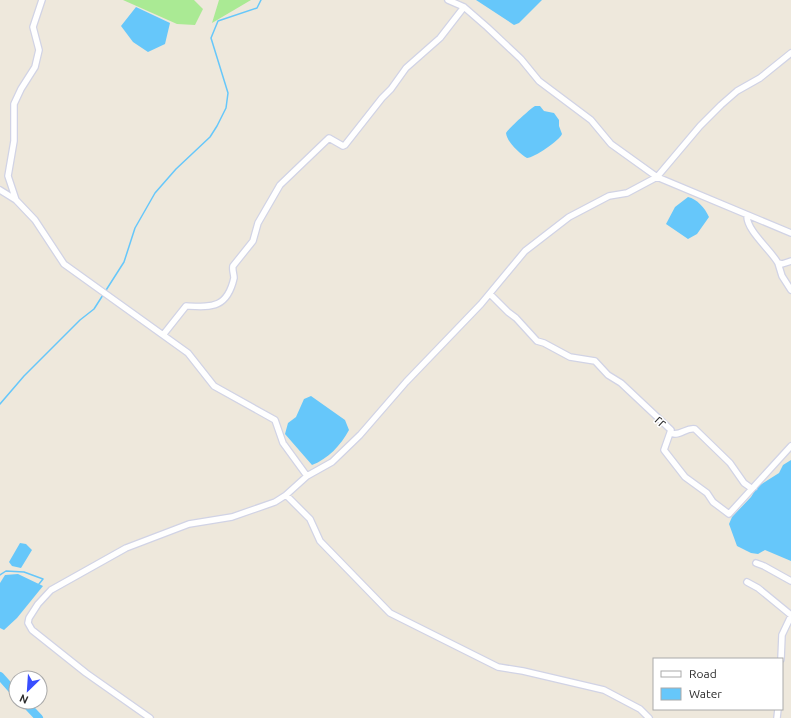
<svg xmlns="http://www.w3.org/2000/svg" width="791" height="718" viewBox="0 0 791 718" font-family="Ubuntu,sans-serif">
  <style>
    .green { fill: #aaea94 }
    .water { fill: #66c7fa }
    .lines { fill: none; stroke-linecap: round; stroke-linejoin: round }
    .stream { stroke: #66c7fa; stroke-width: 1.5 }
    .river { stroke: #66c7fa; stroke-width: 8 }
    .minor-casing { stroke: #d1d3e5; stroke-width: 8 }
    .minor { stroke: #fff; stroke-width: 5.5 }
    .labels { text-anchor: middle; stroke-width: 3; stroke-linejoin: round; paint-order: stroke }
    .street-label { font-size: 14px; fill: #2b2b2b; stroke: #fff }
  </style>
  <rect width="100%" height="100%" fill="#eee8dc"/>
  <path class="green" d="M123 0H194L203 9 195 25 177 24Z
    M219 0H251L212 23Z"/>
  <path class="water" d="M476 0H542L519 23 514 25Z
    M136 7 170 23 165 44 148 52 133 42 121 26Z
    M535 106H540L544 111 554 113 559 120V126L562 134C560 140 534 158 527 158 519 153 507 142 506 133 508 129 531 108 535 106Z
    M688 197C697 199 705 208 709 217L697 234 688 239 666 224 675 207Z
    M311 396 345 420 349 430C341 445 328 459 312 465L285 434 288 423 296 417 304 399Z
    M791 460V561L765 550 758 554 751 553 737 546 729 524 732 517 751 497 757 487 779 473 783 465Z
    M20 543 26 544 32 550 21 568 12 566 9 562Z
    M18 574 43 586 17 618 4 630 0 628V583L5 575Z"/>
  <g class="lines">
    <path class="stream" d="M0 404 24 376 80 320 94 309 124 262 135 228 155 193 176 169 210 137 217 126 226 108 228 93 211 38 218 21 257 8 261 0
      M0 575 6 571 24 572 43 579 39 584"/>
    <path class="river" d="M0 676 16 694
      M24 702 39 718"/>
    <g class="minor-casing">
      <path id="minor" d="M448 0 464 7 487 27 521 59 539 81 591 120 611 144 657 177 791 233
        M0 190 16 200 35 220 64 264 188 353 214 386 275 420 283 443 307 476
        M16 200 8 176 14 141V104L21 89 35 67 39 50 33 27 42 0
        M747 216C747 231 770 249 778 263
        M791 261 782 264 778 263 782 276 791 290
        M490 294 508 312 516 318 537 341 544 343 570 357 595 361 608 375 621 383 671 430 664 450 685 477 707 493 713 502 729 514 791 446
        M163 335 186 306C211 307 227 309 234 278 234 274 232 270 233 266L253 241 258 223 280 185 329 138 343 146 345 145 382 98 391 89 406 68 440 38 464 7
        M670 433C680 437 686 427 695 429L730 463 744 483 751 488 754 487
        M286 495 310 519 320 541 390 613 498 667 523 671 604 690 640 709 649 718
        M756 563 764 566 791 581
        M747 582 758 588 791 615
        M781 659 782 635 791 616
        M150 718 86 673 32 630 28 623 29 618 38 604 51 590 126 548 189 524 232 517 275 502 286 495 307 476 332 462 360 435 406 382 481 304 525 251 569 217 609 196 627 193 657 177 700 126 721 105 737 91 760 78 791 53
        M777 718 778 709"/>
    </g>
    <use href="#minor" class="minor"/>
  </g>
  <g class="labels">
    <g class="street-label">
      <text transform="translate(661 421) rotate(43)" y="5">rr</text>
    </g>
  </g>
  <rect x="653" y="658" width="130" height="52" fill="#ffffff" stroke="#aaaaaa"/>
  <rect x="661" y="671" width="20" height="6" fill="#ffffff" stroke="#aaaaaa"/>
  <text x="689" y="678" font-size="12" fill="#2b2b2b">Road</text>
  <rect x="661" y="688" width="20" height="12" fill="#66c7fa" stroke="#aaaaaa"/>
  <text x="689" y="698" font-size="12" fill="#2b2b2b">Water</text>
  <g transform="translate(28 690) rotate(205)"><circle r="19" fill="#ffffff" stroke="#aaaaaa"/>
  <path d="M0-3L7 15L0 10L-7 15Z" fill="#384eff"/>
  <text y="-6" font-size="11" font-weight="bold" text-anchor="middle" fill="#2b2b2b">N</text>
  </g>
</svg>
